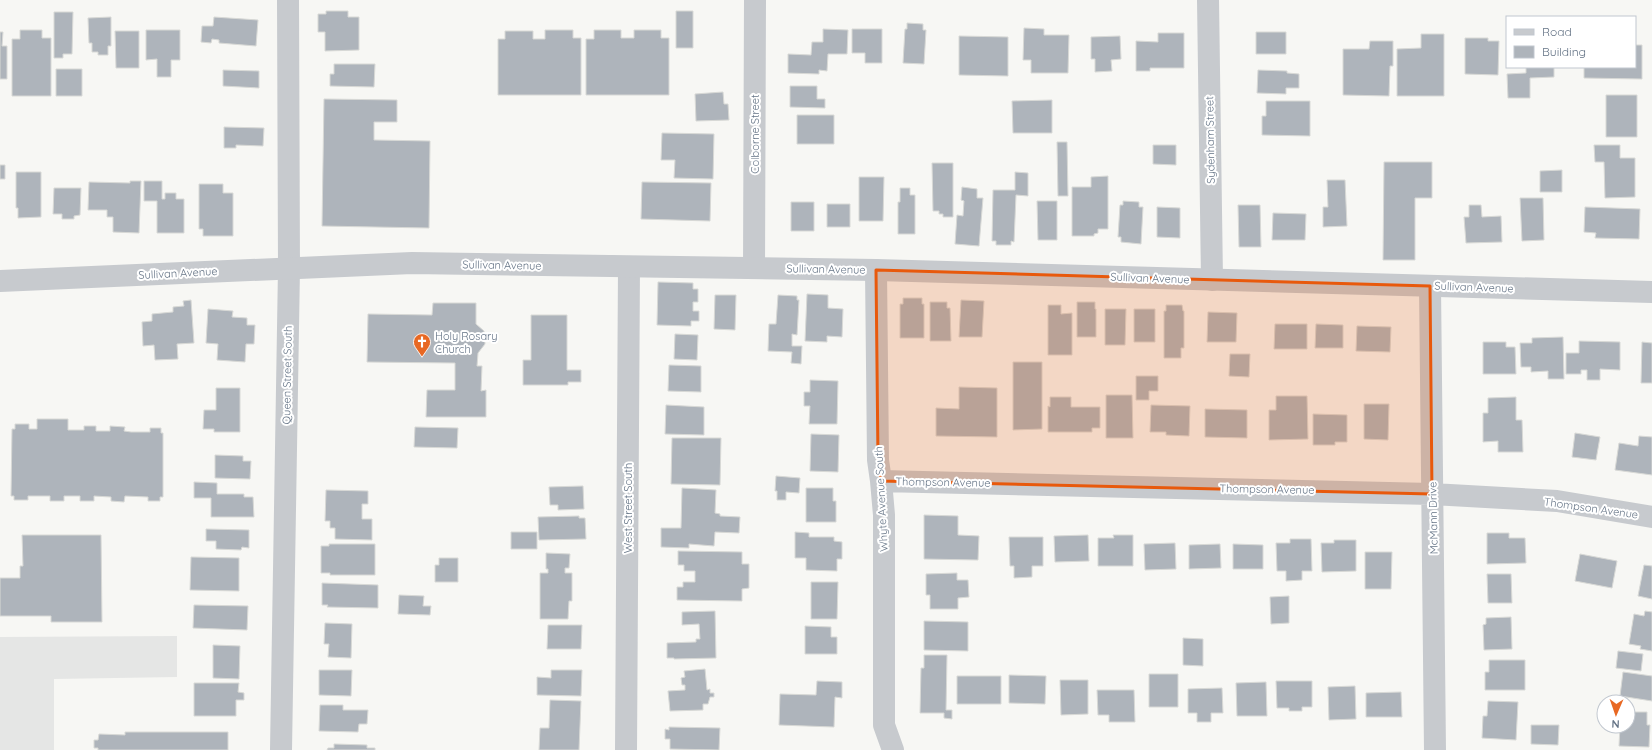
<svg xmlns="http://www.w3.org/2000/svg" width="1652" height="750" viewBox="0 0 1652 750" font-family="Quicksand,sans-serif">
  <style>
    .built { fill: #e5e6e5 }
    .building { fill: #aeb4bb; stroke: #d8d9d6 }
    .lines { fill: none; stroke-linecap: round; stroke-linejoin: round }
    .minor { stroke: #c7cace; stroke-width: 22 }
    .tertiary { stroke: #c7cace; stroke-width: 22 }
    .marked { fill: #e8590c; fill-opacity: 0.2; stroke: #e8590c; stroke-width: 3; stroke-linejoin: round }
    .labels { text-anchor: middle; stroke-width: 4; stroke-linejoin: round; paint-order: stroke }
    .street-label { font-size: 11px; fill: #657486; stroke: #fff }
    .poi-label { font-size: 11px; fill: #657486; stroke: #fff; text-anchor: start }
  </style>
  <rect width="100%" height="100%" fill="#f7f7f4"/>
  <path class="built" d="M177 636V677L54 679V750H0V637Z"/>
  <path class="building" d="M326 11H348V17H359V50L325 51V32H318V14H326Z
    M676 11H693V48H676Z
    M54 12H73L72 54H63V58H54Z
    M111 17V46H108V55H98V52H92V43H89L88 18Z
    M214 17 258 20 256 46 219 43V40L212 39 211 43 201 42 202 26H213Z
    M907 23 923 24V30H926L924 64 903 63 905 29H907Z
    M1024 28 1044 29V35H1069L1068 73H1031V60H1023Z
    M823 29 848 30 847 54H828L827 71 819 70V74L788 73V54L811 55 812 42H823Z
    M852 29H882V63H865V53H852Z
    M20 30H42V38H51V96H12V39H20Z
    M146 30H180V60H171V77H157V59L146 60Z
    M545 30H573V38H581V95H498V39H505V31H533V39H545Z
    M594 30H621V38H634V30H661V38H669V95H586V39H594Z
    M115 31H139V68H116Z
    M0 32H3L2 46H7V79H0Z
    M1256 32H1286V54H1256Z
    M1158 33H1184V68H1150V71H1136V41L1158 42Z
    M1421 34H1444V96H1397V49L1421 48Z
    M959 36 1008 37V76L959 75Z
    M1120 36 1121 59 1111 60 1112 71 1095 72V59H1091V37Z
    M1465 38H1488V41H1499L1498 75 1465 74Z
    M1370 41H1393V66H1390L1389 96 1343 95V49H1369Z
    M1635 45H1642V79L1584 78V67H1635Z
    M334 64H375L374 87 330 86V74H334Z
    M1526 67H1554V77L1530 78V98H1508L1507 74 1526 73Z
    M56 69H82V96H56Z
    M223 70 259 71V88L223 86Z
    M1258 70 1287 71V73L1299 74V88H1286V94L1257 93Z
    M790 86H817V99H825V108L790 107Z
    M723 92 724 104H728L729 120 696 121 695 94Z
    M1606 95H1637V137H1606Z
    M324 99 397 100V122H374V140L430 141 429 228 322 226Z
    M1052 100V133H1013L1012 101Z
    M1266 101H1310V136L1262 135V116H1266Z
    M797 115H834V144H797Z
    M224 127 264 128 263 146 236 145V148H224Z
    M662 133 714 134 713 179 674 178 675 160H661Z
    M1057 142H1067L1068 196H1058Z
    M1153 145H1176V165L1153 164Z
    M1594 145H1620V158H1635V197L1605 198 1604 162H1595Z
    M1384 162H1432V198H1415V260H1383Z
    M932 163H953V217H943V214H939V211H933Z
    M0 165H5V179H0Z
    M1562 170V192H1540V171Z
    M16 172H41V217L18 218V208H16Z
    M1015 172 1028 173V196L1016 195 1014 242 1011 241V245H996V241H992L993 190H1015Z
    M1108 176V229H1098V233L1094 234V236H1072V187H1091V177Z
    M859 177H884L883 221H859Z
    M1327 180H1345L1347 226 1323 227V207H1328Z
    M130 181H141L139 233 113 232V217H107V210H88L89 182 130 183Z
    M144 181H162V199H165V193H176V199H184V233H157V201H144Z
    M642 182 711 183 710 221 641 219Z
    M199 184H223V193H233V236H203V229H199Z
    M962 187 977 189V198H983L979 246 955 244 957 215 963 216 964 201 961 200Z
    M54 188H81L80 215 74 216V219H62V214H53Z
    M900 188H910V195H915V234H898V202H900Z
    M1520 198H1543L1544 240 1522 241Z
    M1037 201H1057V240H1038Z
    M1123 201 1139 202V207H1143L1141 244 1121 242V237H1118L1120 205H1123Z
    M791 202H814V231H791Z
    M827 204H850V227H827Z
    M1238 205H1260L1261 247H1239Z
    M1469 205H1481L1482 217 1501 216 1502 242 1466 243 1464 217H1469Z
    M1157 207 1180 208V238L1157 237Z
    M1585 207 1640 209 1639 239 1595 238 1596 233 1584 232Z
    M1273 213 1306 214 1305 240H1272Z
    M658 282 693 283V289H698V302H693V311H699V321H691V326L657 325Z
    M807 294 828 295V308L843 309 842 337 827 336V342L805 341Z
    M715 295H736L735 330 714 329Z
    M778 295 797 296V300H799L797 335 792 334V346H802L801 364 791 363 792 352 768 351 769 324H776Z
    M903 298H922V304H924V338H900V304H903Z
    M191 300 194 343 177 344 178 359 155 360 154 345 143 346 142 322 152 321V314L173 312V307L184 306 183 301Z
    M961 300 984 301 982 337H959Z
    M930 302H947V308H950L951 341H930Z
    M1077 302H1095V309H1096V337H1077Z
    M433 303H476V324L484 331 485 344 478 353 477 366H482L481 391 486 390V417H426L427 390H455V363L367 362 368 314 432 315Z
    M1048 305H1061V314L1072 313V355H1048Z
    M1166 305H1182L1183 311H1184V348H1181V358H1164V311H1166Z
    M208 309 233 311 232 317 247 318V325H255L254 344H246L245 362 217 360 218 344 206 343Z
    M1105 309H1126L1125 345H1105Z
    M1134 309H1155V342H1134Z
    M1208 312 1237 313 1236 342H1207Z
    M531 315H567V370H581V382H568V385H523V360H531Z
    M1275 324H1307V349H1274Z
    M1316 324 1343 325V348H1315Z
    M1357 326 1391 327 1390 352 1356 351Z
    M675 334 698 335 697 360 674 359Z
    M1563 337 1564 379H1548V371L1531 372V367H1521L1520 343H1532V338Z
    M1579 341 1620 342V370L1600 369V380H1587V370H1581V374H1566V353H1579Z
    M1483 342H1506V347H1515L1516 374H1483Z
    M1642 342 1652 343V383H1641Z
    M1230 354H1250L1249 377 1229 376Z
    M1013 362H1042V429L1013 430Z
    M669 365 701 366V392L668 391Z
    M1136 376H1158V391H1149V400H1136Z
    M810 380 838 381 837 424H809L810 406H804V392H810Z
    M959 387 997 388V437L936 436V408L959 409Z
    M216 388H240V432H214V429H203L204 410H216Z
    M1106 395H1132L1133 438H1106Z
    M1276 396H1307L1308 439 1269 440V410H1276Z
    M1050 397H1071V407H1100V428H1092V432H1048V406L1050 407Z
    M1516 397V420H1522L1523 452H1498V441L1483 442V413H1488V398Z
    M1364 404H1389L1388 440 1364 439Z
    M666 405 704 407V435L665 434Z
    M1151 405 1190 406 1189 436 1166 435V432H1150Z
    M1205 409 1247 410V438L1205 437Z
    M1313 414 1347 415V442H1335V445H1313Z
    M37 419H68V430H84V426H96V431H110V426L125 427 124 431 131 432H150V428H161V433H163V497H160V501H148V497L125 496 124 502 111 501V497L94 496V501H80V496H64V501H50V496H28V500H14V496H11L12 429H15V424H29V429H37Z
    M415 427 458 428 457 448 414 447Z
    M1575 433 1600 437 1596 460 1572 457Z
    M811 434 839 435 838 472 810 471Z
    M1639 436 1652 437V475L1615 470 1619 443 1638 446Z
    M672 438H721L720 485 671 484Z
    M215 455 243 456V461H251L250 479 215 478Z
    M776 476 800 478 799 493 786 492V500H777V491H775Z
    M194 482 217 483V494H244V497H253L254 517H211V498H194Z
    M583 486 584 509 558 510V505H550L549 487Z
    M682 488 716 490 715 513 720 514V516L740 517 739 533 715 532 714 546 689 544V548L661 547V528H681Z
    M806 488H833V501H836V522H806Z
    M326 490 368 491V504H362V519H372V540L335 539V528H330V521H325Z
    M924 515 958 516V535L979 536 978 560 924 559Z
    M579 516V518H585L586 539 539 540 538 517Z
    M206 529 249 530V548L242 547 241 550 216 549V541H206Z
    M511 532H537V549H511Z
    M795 532 809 533V537H834V541L842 542V559H837V571L806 570V558H795Z
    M1487 533H1509V538H1525L1526 563 1487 564Z
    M22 535H101L102 622H51V616H0V578H20V566H23Z
    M1088 535 1089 561 1055 562 1054 536Z
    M1113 535H1133V566H1098V538H1114Z
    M1009 537H1043V566H1032V577L1014 578V566H1010Z
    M1290 539H1311L1312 571H1302V580L1286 581V571H1277L1276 543H1290Z
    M1334 540H1356V571L1322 572 1321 543H1334Z
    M1175 543 1176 569 1145 570 1144 544Z
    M329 544H375V575H330V573H321V546H329Z
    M1220 544 1221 568 1189 569V545Z
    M1233 544 1263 545V569H1233Z
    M678 551 742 552V564H749V588L742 589V601L677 600V587H683V582H695V571H684V565H678Z
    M1365 552H1392L1391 589H1365Z
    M546 553 570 554 569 568H565V573H572V601H569L568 619H540V573H548V569H546Z
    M1580 554 1617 561 1612 588 1575 581Z
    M191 557 239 558V591L190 590Z
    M439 558H458V582H435V565H439Z
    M1644 565 1652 566V599L1638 596Z
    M957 573V580H968L969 597 958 598V609H930V595H926V574Z
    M1487 574H1511L1512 603H1488Z
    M811 582H838L837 619H811Z
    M322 583 378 585V608L327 607 328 605H322Z
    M399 595 424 596 423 606H431L430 615 398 614Z
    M1289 596V623L1271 624 1270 597Z
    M194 605 248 606 247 630 193 628Z
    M715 611 716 658 674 659V658H667V643L696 642V639H700L699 624 682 625V612Z
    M1645 611 1652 612V651L1640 649 1641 646 1629 644 1634 614 1644 616Z
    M1511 617 1512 649 1484 650 1483 625 1486 624V618Z
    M924 621 968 622V651L924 650Z
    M325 623 352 624 351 658 328 657 329 644H324Z
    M548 625H582L581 649H547Z
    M805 626 831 627V637H837V654H805Z
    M1183 638 1203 639V666L1183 665Z
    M213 645 240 646 239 679 213 678Z
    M1618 651 1643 654 1641 671 1616 668Z
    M924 655H947L946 710H952V719L944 718V713H920L921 668H924Z
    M1489 660H1525V690H1485V672H1489Z
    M705 669 707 690 710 689V693H714V697H710L708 704H703V710L670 711 668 691 685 690V685H682L681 678 685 677 684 671Z
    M319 670H352L351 696 319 695Z
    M551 670H582L581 696 537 695V677L551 678Z
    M1623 672 1652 676V701L1620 696Z
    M1149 674H1178V707H1149Z
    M1009 675 1046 676 1045 704 1009 703Z
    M957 676H1001V704H957Z
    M1060 680H1088V714L1061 715Z
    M817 681 842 682V698L835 697 834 727 779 725 780 694 816 695Z
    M1276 681H1312V707H1302V711H1289V708H1277Z
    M1266 682 1267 716H1237L1236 683Z
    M194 683H239L238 692 244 693V700H236V716H194Z
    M1355 686 1356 719 1329 720 1328 687Z
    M1222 688 1223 713H1211V722H1197V713H1188V689Z
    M1097 690H1134L1135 722H1109V715H1098Z
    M1401 692 1402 717H1366V693Z
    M550 700 581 701 579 750H539L540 728H549Z
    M1488 701 1518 702 1516 740 1482 738 1483 716H1487Z
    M320 705H343V710H368L367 724H359L358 732 319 731Z
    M1628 712H1647V725H1650L1649 747 1619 746 1620 726H1628Z
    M1531 725H1559L1558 745 1531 744Z
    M669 727 720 728 719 750 670 749V739H665V729L669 730Z
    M125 732H228V750H98V748H94V740H98L99 734 125 735Z
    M334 744 367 745V748H375V750H327L328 748H334Z"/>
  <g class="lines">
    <path class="minor" d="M1208 0 1212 280
      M754 268 755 0
      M876 270 878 460 881 481 884 515V725L893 750
      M1430 286 1435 750
      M881 481 1432 494 1557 501 1652 517
      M281 750 289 268 288 0
      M626 750 629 267"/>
    <path class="tertiary" d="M0 281 412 263 876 270 1652 292"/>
  </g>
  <path class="marked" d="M876 270 1430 286 1432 494 881 481 878 460Z"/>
  <defs>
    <g id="church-pin" transform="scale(0.9)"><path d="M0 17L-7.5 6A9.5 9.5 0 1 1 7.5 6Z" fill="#e86823" stroke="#fff"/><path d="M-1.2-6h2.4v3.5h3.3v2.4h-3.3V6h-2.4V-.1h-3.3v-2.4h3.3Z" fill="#fff"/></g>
  </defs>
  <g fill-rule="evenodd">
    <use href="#church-pin" x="422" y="342"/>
  </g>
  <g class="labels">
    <g class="street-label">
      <text transform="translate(755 134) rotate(-90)" y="4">Colborne Street</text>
      <text transform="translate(1210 140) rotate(-91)" y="4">Sydenham Street</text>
      <text transform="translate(502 265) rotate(1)" y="4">Sullivan Avenue</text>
      <text transform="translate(826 269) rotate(1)" y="4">Sullivan Avenue</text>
      <text transform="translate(178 273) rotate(-3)" y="4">Sullivan Avenue</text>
      <text transform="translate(1150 278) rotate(2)" y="4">Sullivan Avenue</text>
      <text transform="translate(1474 287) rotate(2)" y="4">Sullivan Avenue</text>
      <text transform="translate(287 375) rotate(-89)" y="4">Queen Street South</text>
      <text transform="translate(943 482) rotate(1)" y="4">Thompson Avenue</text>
      <text transform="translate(1267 489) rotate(1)" y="4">Thompson Avenue</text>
      <text transform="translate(881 499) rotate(-93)" y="4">Whyte Avenue South</text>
      <text transform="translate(628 508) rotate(-90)" y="4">West Street South</text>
      <text transform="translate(1591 508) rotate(8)" y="4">Thompson Avenue</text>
      <text transform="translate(1433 518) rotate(-91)" y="4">McMann Drive</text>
    </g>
    <g class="poi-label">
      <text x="435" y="340">Holy Rosary<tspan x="435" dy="13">Church</tspan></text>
    </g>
  </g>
  <rect x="1506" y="16" width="130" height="52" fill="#ffffff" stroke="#c1c7cf"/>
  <rect x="1514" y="29" width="20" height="6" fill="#c7cace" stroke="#c1c7cf"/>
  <text x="1542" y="36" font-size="12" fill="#657486">Road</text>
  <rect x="1514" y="46" width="20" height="12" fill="#aeb4bb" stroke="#c1c7cf"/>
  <text x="1542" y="56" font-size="12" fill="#657486">Building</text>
  <g transform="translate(1616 714) rotate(182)"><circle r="19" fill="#ffffff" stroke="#c1c7cf"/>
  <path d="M0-3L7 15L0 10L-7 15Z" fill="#e86823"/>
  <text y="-6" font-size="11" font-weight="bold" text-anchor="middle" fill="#657486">N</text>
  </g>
</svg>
